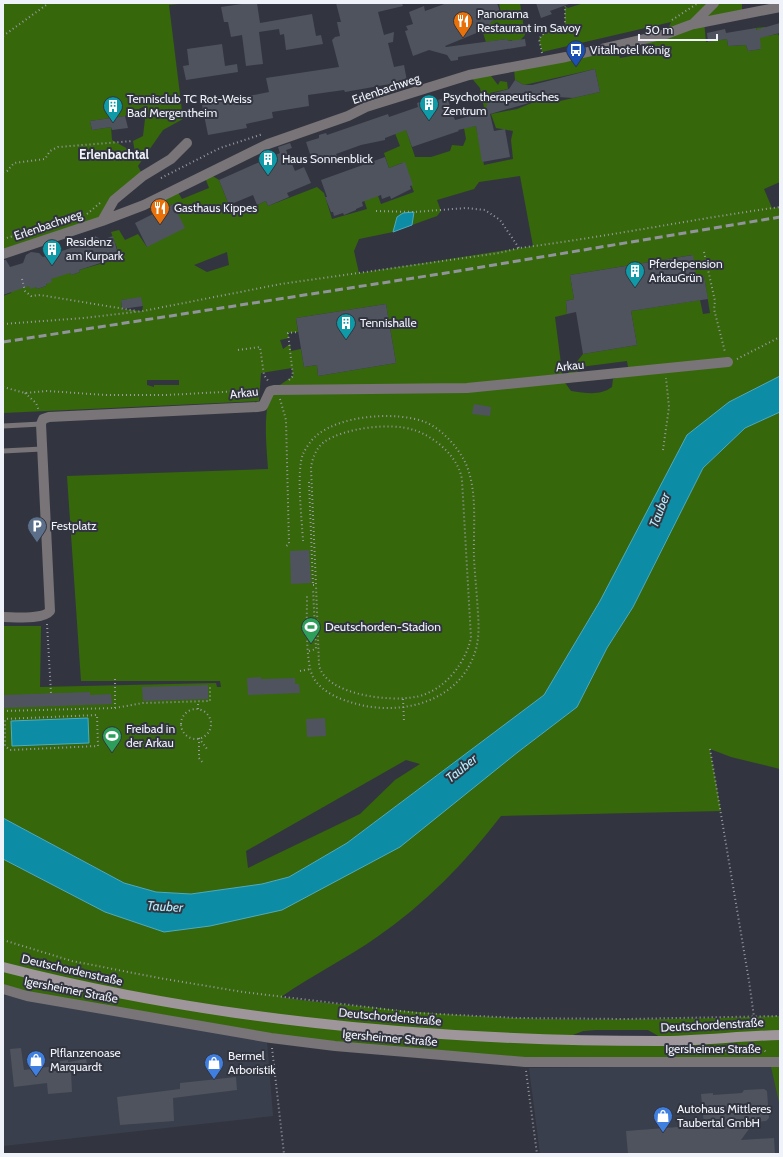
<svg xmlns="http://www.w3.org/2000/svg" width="783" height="1157" viewBox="0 0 783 1157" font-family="Cabin,sans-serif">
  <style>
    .built { fill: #3a3f4e }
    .green { fill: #37670b; fill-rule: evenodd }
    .water { fill: #0c8ca5; stroke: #50abbe }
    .building { fill: #4f535e }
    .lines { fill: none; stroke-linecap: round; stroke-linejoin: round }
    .path { stroke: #999ba4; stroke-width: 2; stroke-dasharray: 1 3; stroke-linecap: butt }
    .lane { stroke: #797477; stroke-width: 5 }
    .street { stroke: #797477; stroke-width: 10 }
    .secondary { stroke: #9f969c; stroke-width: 10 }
    .rail { stroke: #91949d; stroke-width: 3; stroke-dasharray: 8 4; stroke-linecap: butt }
    .labels { text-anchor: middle; stroke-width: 4; stroke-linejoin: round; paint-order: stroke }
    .poi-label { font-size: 12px; fill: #f0f2f9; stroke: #323540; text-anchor: start }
    .street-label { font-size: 12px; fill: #f0f2f9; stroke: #323540 }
    .neighbourhood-label { font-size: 13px; font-weight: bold; fill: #f0f2f9; stroke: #323540 }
    .water-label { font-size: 13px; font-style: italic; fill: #b2eefd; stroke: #323540 }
  </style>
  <rect width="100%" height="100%" fill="#323540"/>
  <path class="built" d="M3 995 267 1041 273 1116 3 1146Z
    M775 1065 780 1097V1154H540L529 1068Z"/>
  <path class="green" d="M3 3H188L169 5 183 119 163 130 138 166 143 176 129 188 102 221 3 254ZM143 107 145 119 143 136 133 141 135 153 112 140 111 127 92 130 90 121 125 116Z
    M499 3H520L525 35 513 48 512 40 508 41 507 39 486 42 483 33H486L485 29 492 21 502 18Z
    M584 3H742V14L704 21 706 42 727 39 728 46 746 45 748 51 761 49 756 28 765 27 767 36 778 34 780 38V182L764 189 772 208 780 207V376L729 402 600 601 544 695 347 843 289 877 262 884 191 894 156 892 124 883 3 818V626H41L40 687 216 683 217 687H221L220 681H81L67 476 268 469C267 450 261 403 275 389 280 384 288 380 293 376L292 368 261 373 259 401 3 413V296L11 293 13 282 36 287 37 289 46 286 48 271 70 273 71 275 80 272 79 270 114 260 117 248 111 232 119 230 125 240 138 234 147 247 173 204 160 211 155 200 176 189 182 199 209 188 204 175 208 173 219 180 229 205 239 211H253L257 205 266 201 268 206 317 187 324 193 332 219 367 209 358 182 371 177 381 204 414 192 402 163 389 168 384 153 400 146 391 123 402 117 415 157H431L450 151 452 145 463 146 466 139 464 128 476 126 484 165 513 159 511 140 513 131 496 128 491 114 517 109 534 102 551 103 600 92 595 69 524 85 515 80 514 68 616 46 620 58 647 53 644 39 666 34 671 22 542 52 539 39 544 33 565 26V6L568 8ZM520 176 533 246 359 273 354 251 359 239 393 232 397 217 414 213 412 225 437 216 441 211 437 200 474 189 479 182ZM227 252 229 265 207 272 194 265ZM692 255 696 277 704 276 710 313 703 314 700 300 631 311 637 345 583 354 563 379 555 317 567 314 566 301 574 299 570 275ZM140 298 143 306 142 311 122 309 121 300ZM386 304 396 363 318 376 317 365 304 367 301 349 291 351 290 344 283 349 280 340 289 338 288 333 298 332 296 318ZM627 361 629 373 625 376 613 379 612 387C600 396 586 393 571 391L563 380 574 379 580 367ZM147 380H179V385H154V387L147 385ZM406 760 420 764 395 780 360 814 248 868 246 851Z
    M488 72 498 85 500 81 507 82 508 89 490 93 492 101 485 112 480 88 469 75Z
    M780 412V769L731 757 710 749 721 811 501 816C465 863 425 904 377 937 346 959 312 975 281 997 310 1002 340 1004 369 1007 505 1023 643 1021 780 1016V1107L770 1062H525L335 1046 3 989V859L105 912 210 926 518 752 577 707 607 648 633 607 703 468 745 428ZM596 1030H648L667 1041 563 1039 583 1031Z"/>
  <path class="water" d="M414 212 412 225 393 232 397 217 403 213Z
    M780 376V412L745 428 703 468 633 607 607 648 577 707 518 752 400 847 282 910 210 926 164 932 105 912 3 859V818L124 883 156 892 191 894 262 884 289 877 347 843 544 695 600 601 687 435 729 402Z
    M88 718 89 743 12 746 11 721Z"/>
  <path class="building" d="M248 3H257L260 23 312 14 316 36 321 35 323 44 286 50 284 34 280 35 279 29 259 32 263 64 246 66 242 35 231 37 228 22H224L221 7Z
    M336 3H402L403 6 378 12 384 35 394 32 393 42 388 43 394 67 404 65 407 81 345 92 344 90 308 95 309 106 272 112 273 118 246 124 247 128 208 135 202 105 269 92 266 78 339 67 332 40 335 37 340 36 337 22H341Z
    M447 3H497L502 18 492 21 490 24 491 27 445 46 446 47 507 39 508 41 525 39 526 46 458 57V60L451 61 447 55 429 50 413 56 405 31 408 30 406 26 413 24 409 12 424 6 425 11Z
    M536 3H569V4L550 11 552 14 541 18Z
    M780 23V33L760 38 761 49 748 51 746 45 728 46 727 39 708 42 707 33 725 29 726 33 756 28V30Z
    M222 44 225 66 237 64 238 72 186 80 183 66 189 65 187 49Z
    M595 69 600 92 573 98 558 97 557 95 490 114 494 131 505 129 510 157 482 162 476 126 458 130 459 131 412 147 406 130 385 138V140L361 145 336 154 337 156 324 161V159L313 163 306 142 319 138V135L326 133 327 135 388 114 389 117 418 107 417 103 428 99 429 103 447 97 455 120 485 112 490 94 509 89 515 80 524 85H532Z
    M125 116 128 128 112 130 111 127 92 130 90 121Z
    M290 143 292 148 286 150 295 171 304 167 311 183 287 193 289 197 268 206 266 201 257 205 253 195 229 205 219 180 280 153 278 147Z
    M385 157 389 168 405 162 413 185 410 186 411 189 391 199 390 196 382 199 381 195 362 202 363 206 356 209V210L344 215 343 213 334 216 333 212H331L325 197H327L321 180Z
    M173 204 185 228 147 247 135 223Z
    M95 236 102 240 113 236 119 257 79 270 80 272 71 275 70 273 51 279 52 282 46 284V286L37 289 36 287 30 289 29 286 3 295V260H6L10 267 23 263 26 255 31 252 39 253 43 257 93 241Z
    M693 255 696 277 704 276 708 299 631 311 637 345 583 354 576 312 567 314 566 301 574 299 570 275Z
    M141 297 143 306 122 309 121 300Z
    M386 304 396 363 318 376 317 365 304 367 296 318Z
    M474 404 491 407 490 416 472 414Z
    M309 550 311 583 291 584 290 551Z
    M261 677V679L295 678V684H299L300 693 248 695 247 678Z
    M208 685V699L143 701 142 687Z
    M90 692V695L111 694 112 704 3 708V695Z
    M325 718 326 736 307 737 306 719Z
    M21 1048 24 1070 55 1066V1062L68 1060V1062L86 1059 88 1069 71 1072 72 1092 48 1094 47 1083 14 1087 10 1049Z
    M236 1077 237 1090 173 1098 174 1121 120 1125 117 1097 180 1089V1083Z
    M764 1089 767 1091 769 1118 766 1121 754 1122 741 1140 774 1138 775 1154H628L626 1131 704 1125 701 1094 713 1093V1095L742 1093 744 1090Z"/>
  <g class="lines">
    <path class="path" d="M672 20 698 3
      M3 36 49 3
      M542 53 539 39 544 33 565 26V6
      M3 172 7 171 14 163 45 159 50 151 58 147 133 141
      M161 178 220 148 263 134
      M376 211 414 212 466 208 485 210 500 220 519 248
      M87 214 100 203
      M3 239 63 222
      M704 252 715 301 714 309 725 352
      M22 279 25 291 31 296 40 295 137 311
      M3 324 84 318 143 311 281 284 499 253 519 248C606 237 693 219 780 207
      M238 350 260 347 264 375 269 382
      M737 359 780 337
      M289 380 293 376 288 333 298 332
      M3 387 25 393 47 391 106 395H167L259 390
      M25 393 36 403 39 411
      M280 399 286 420 289 544 285 547
      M663 450 669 407 666 378
      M309 482 313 585
      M303 541C302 520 296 472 303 454 306 448 311 440 316 436 340 415 396 411 425 422 442 429 458 447 466 464 478 492 473 528 474 558 475 577 477 595 478 614 479 627 479 643 474 655 456 705 395 717 350 702 336 698 320 690 313 677 305 661 307 614 307 595
      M313 585H316L311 468C312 459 316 448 324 442 344 428 391 422 414 430 435 437 459 457 462 480L471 638C467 656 455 675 440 686 433 691 423 696 415 697 390 702 325 695 319 665L316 585
      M47 624 51 693
      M309 651 316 649 313 589
      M300 671 310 669
      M403 699 404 721
      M115 708V678
      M198 709V701
      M181 724a15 15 0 1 1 30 0a15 15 0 1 1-30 0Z
      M3 711 115 708 143 703 210 701V687
      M3 719 97 715 98 746 10 750 5 746V719
      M199 738V758L203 763
      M199 738 207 749
      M710 749 749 981 754 1017
      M3 940 72 961 159 978 243 992 417 1013 519 1018 626 1019 780 1016
      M272 1048 284 1154
      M701 1051 764 1050 767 1053
      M526 1071 537 1154"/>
    <path class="lane" d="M3 426 41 424
      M3 451 42 449"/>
    <path class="street" d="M694 24 780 7
      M102 221 114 200 143 176 171 159 187 143
      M3 254 102 221 144 205 268 144 348 116 366 107 469 75 566 57 666 34 693 24 714 3
      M3 617C15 617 43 620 50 611L41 424 43 419 49 417 257 407 263 406 270 391 274 390 467 388 728 362
      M3 989 27 996 271 1038 335 1046 525 1062H780"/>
    <path class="secondary" d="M3 967C216 1022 438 1041 658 1041 699 1041 739 1036 780 1035"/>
    <path class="rail" d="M3 342 446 273 780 217"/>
  </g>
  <defs>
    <g id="restaurant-pin" transform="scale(1)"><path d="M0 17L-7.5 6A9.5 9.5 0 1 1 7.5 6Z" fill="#e8710a" stroke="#323540"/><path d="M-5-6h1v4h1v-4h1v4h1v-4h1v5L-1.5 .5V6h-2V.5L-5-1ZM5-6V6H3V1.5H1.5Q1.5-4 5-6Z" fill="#fff"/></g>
    <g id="bus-pin" transform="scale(1)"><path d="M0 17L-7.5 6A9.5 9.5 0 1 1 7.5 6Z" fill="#1a4fb4" stroke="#323540"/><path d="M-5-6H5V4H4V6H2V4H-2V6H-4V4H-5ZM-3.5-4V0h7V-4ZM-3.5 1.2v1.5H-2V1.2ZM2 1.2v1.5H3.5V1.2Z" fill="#fff"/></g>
    <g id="building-pin" transform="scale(1)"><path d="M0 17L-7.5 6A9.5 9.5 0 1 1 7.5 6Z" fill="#0f9aa8" stroke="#323540"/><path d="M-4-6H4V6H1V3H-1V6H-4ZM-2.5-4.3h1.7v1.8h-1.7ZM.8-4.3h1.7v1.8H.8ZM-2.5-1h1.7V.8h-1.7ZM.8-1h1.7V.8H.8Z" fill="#fff"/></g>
    <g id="parking-pin" transform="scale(1)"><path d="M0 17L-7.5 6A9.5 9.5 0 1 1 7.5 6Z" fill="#5c6f8a" stroke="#323540"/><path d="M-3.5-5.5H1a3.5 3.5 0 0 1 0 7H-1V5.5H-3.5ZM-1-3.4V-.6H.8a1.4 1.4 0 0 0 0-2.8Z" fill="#fff"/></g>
    <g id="stadium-pin" transform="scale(1)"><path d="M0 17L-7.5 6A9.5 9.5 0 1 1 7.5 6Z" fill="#2e9e5b" stroke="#323540"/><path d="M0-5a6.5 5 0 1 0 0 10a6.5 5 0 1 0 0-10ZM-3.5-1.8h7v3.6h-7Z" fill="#fff"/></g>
    <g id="shop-pin" transform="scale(1)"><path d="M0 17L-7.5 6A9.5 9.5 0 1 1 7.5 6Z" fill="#3f7fe0" stroke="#323540"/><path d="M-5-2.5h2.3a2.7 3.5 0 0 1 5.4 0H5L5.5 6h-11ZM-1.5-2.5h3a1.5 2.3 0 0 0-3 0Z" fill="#fff"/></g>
  </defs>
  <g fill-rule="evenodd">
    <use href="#restaurant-pin" x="463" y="21"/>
    <use href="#bus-pin" x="576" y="50"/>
    <use href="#building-pin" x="429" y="104"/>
    <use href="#building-pin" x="113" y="106"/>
    <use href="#building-pin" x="268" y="159"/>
    <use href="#restaurant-pin" x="160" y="208"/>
    <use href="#building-pin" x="52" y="249"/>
    <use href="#building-pin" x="635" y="271"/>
    <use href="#building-pin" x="346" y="323"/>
    <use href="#parking-pin" x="37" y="526"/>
    <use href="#stadium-pin" x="311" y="627"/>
    <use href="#stadium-pin" x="112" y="736"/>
    <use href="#shop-pin" x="36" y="1060"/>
    <use href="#shop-pin" x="214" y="1063"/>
    <use href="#shop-pin" x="663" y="1116"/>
  </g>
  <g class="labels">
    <g class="poi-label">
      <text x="477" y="18">Panorama<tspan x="477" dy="14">Restaurant im Savoy</tspan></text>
      <text x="590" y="54">Vitalhotel König</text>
      <text x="443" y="101">Psychotherapeutisches<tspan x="443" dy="14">Zentrum</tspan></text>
      <text x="127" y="103">Tennisclub TC Rot-Weiss<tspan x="127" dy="14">Bad Mergentheim</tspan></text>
      <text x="282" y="163">Haus Sonnenblick</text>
      <text x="174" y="212">Gasthaus Kippes</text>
      <text x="66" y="246">Residenz<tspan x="66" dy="14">am Kurpark</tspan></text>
      <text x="649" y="268">Pferdepension<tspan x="649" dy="14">ArkauGrün</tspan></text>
      <text x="360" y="327">Tennishalle</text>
      <text x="51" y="530">Festplatz</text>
      <text x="325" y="631">Deutschorden-Stadion</text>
      <text x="126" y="733">Freibad in<tspan x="126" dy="14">der Arkau</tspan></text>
      <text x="50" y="1057">Plflanzenoase<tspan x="50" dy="14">Marquardt</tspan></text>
      <text x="228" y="1060">Bermel<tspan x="228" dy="14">Arboristik</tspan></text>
      <text x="677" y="1113">Autohaus Mittleres<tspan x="677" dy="14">Taubertal GmbH</tspan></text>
    </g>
    <g class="street-label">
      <text transform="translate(386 89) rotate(-19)" y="4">Erlenbachweg</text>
      <text transform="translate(48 225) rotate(-19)" y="4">Erlenbachweg</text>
      <text transform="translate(570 366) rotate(-6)" y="4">Arkau</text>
      <text transform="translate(244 393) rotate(-7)" y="4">Arkau</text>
      <text transform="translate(72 970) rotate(13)" y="4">Deutschordenstraße</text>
      <text transform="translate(71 990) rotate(11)" y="4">Igersheimer Straße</text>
      <text transform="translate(390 1017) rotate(5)" y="4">Deutschordenstraße</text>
      <text transform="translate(712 1025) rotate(-3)" y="4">Deutschordenstraße</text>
      <text transform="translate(390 1038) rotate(5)" y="4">Igersheimer Straße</text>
      <text x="713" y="1053">Igersheimer Straße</text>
    </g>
    <g class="neighbourhood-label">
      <text x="114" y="159">Erlenbachtal</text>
    </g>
    <g class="water-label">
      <text transform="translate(659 510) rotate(-69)" y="5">Tauber</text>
      <text transform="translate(461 768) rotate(-39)" y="5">Tauber</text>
      <text transform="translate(165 906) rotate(3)" y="5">Tauber</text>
    </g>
  </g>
  <rect width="783" height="1157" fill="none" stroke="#f0f2f9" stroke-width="8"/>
  <path d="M639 34v6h78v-6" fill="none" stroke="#f0f2f9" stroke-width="2"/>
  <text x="645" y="34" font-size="12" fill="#f0f2f9" stroke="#323540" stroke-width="3" paint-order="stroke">50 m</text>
</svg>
